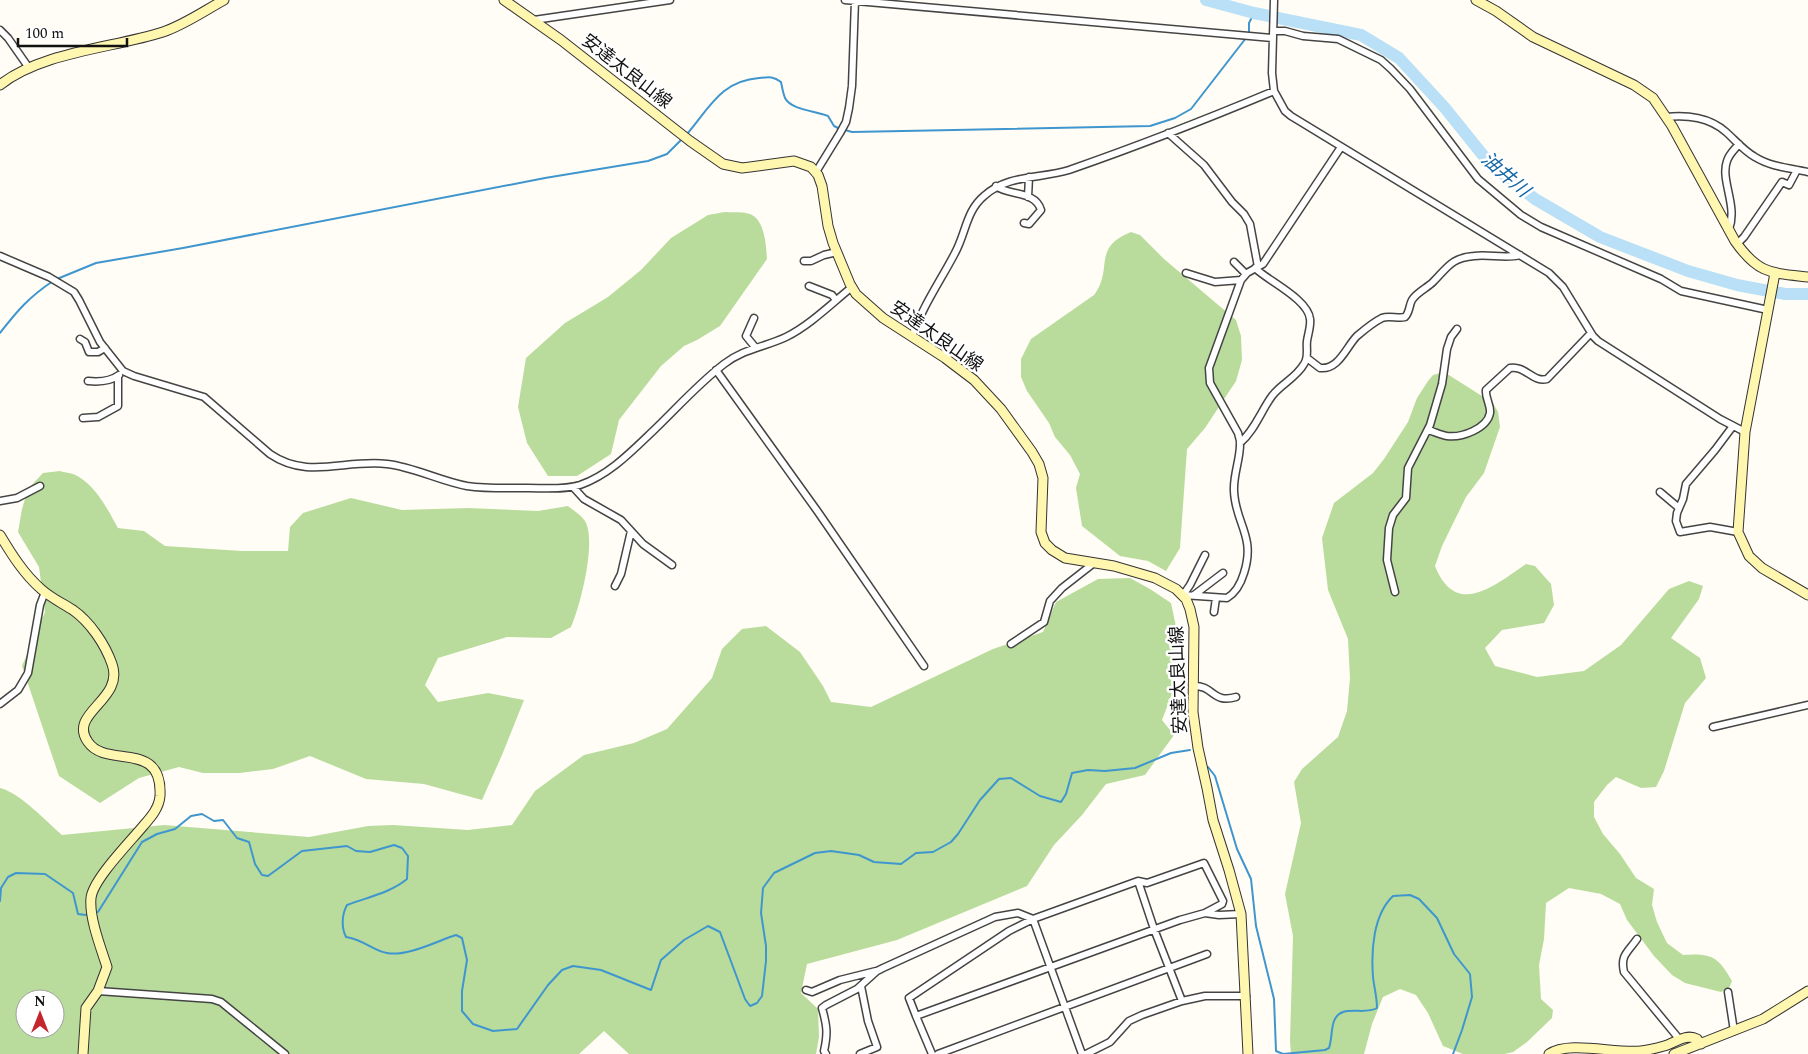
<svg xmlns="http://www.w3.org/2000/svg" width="1808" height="1054" viewBox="0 0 1808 1054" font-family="Spectral,'Noto Sans JP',serif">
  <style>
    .forest { fill: #b9dc9c; fill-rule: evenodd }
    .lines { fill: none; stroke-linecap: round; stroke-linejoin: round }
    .stream { stroke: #3f96cf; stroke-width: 2 }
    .river { stroke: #b9e0f7; stroke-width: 12 }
    .street-casing { stroke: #444; stroke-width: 9 }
    .secondary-casing { stroke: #333; stroke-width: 11 }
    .street { stroke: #fff; stroke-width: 6 }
    .secondary { stroke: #fff6b0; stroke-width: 9 }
    .labels { text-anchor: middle; stroke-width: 5; stroke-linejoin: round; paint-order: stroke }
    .street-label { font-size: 18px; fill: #111; stroke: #fff }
    .water-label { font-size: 19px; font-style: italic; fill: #1768a6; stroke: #fff }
  </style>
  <rect width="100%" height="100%" fill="#fffdf5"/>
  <path class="forest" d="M725 212C733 213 744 211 752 215 765 222 766 246 767 259L720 326 697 340 684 346 661 366 619 420 611 454 577 476H548L527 443 518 407 526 358 565 323 608 297 641 270 671 238 708 215Z
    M1131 232 1140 235 1164 259 1236 320 1241 336 1242 360 1236 381 1205 428 1187 449 1180 548 1166 571 1148 561 1120 556 1082 526 1076 488 1080 474 1070 455 1055 437 1049 423 1027 391 1021 377V359L1031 339 1094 295C1114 269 1091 248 1131 232Z
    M1444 372 1493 403 1498 412 1500 427 1484 473 1466 497 1442 546 1435 566C1456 619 1495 585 1526 564L1535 566 1551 584 1554 605 1544 623 1502 630 1485 648 1495 666 1537 677 1584 671 1621 645 1669 589 1689 581 1703 586 1699 599 1671 638 1700 658 1706 678 1685 703 1664 771 1656 787 1641 788 1616 777 1607 785 1594 802V817L1603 834 1620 854 1636 878 1654 889 1652 905 1657 922 1667 943 1683 955C1711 953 1718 956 1732 981L1729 988 1721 992 1685 983 1672 975 1654 956 1627 920 1620 904 1601 894 1569 888 1546 903 1544 939 1539 965 1541 999 1553 1010 1552 1018 1527 1042 1513 1052 1505 1054H1463L1443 1046 1428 1013 1416 995 1400 989 1383 997 1372 1024 1364 1054H1291L1290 1041 1293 936 1285 894 1301 823 1294 782 1302 769 1338 737 1347 711 1350 678 1348 639 1328 590 1322 538 1334 503 1373 473 1384 459 1408 422 1417 398 1428 381 1433 375Z
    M60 471C66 473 74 473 79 477 97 488 108 510 118 528L144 531 165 546 242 551H288L290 527 303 513 351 498 402 510 468 508 538 511 568 506C573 510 582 516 585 521 597 541 580 607 571 627L551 638 507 637 438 658 425 685 438 702 488 693 524 700 502 755 482 800 424 784 366 779 310 756 273 769 239 773H203L179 767 139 778 100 803 59 776 22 666 45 612 39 567 18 532 22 509 28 489 43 473Z
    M1130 578 1150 589 1171 603 1178 636 1176 683 1162 720 1174 735 1145 775 1106 784 1082 815 1054 845 1027 886 897 940 807 964 801 993 818 1009 819 1037 816 1054H629L604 1031 579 1054H0V788C19 792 47 822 62 835L164 825 309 837 368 826 393 825 468 830 512 825 535 791 584 755 634 743 667 729 712 678 722 649 742 629 766 626 800 652 823 686 831 702 871 707 993 649 1043 632 1056 602 1098 579ZM25 999H55V1029H25Z"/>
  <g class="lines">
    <path class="stream" d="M1249 34V23L1254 13
      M845 130 852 132 1150 126 1175 118 1191 109 1246 38
      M687 134C710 107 721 81 759 78 769 77 773 76 781 82 782 87 783 93 785 98 791 110 816 111 828 116L834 126 840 129
      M57 279 96 263 183 248 545 178 648 161 667 154 682 139
      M0 333C17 311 29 297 53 281
      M1208 767 1215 776 1237 849 1251 879 1256 926 1274 999 1276 1051 1283 1054 1325 1050 1329 1048C1332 1039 1331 1029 1334 1021 1341 1003 1364 1016 1377 1008 1377 997 1374 987 1373 977 1371 951 1373 915 1393 896L1410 895 1419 899 1437 918 1454 954 1470 974 1472 997 1462 1030 1453 1054
      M0 901 1 888 8 877 16 873 45 874 73 893 78 914 86 915
      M98 912 142 842 157 834 175 829 191 816 202 814 214 821 223 820 237 838 249 842 255 864 262 875 268 876 302 851 347 846 356 851 370 852 394 845 402 848 408 856 407 879C390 893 368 897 347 905 342 914 341 927 346 937 363 939 373 951 387 953 407 957 437 941 456 935L462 938 467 960 462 991V1011L473 1024 493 1031 517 1029 548 985 562 970 573 966 601 970 651 990 661 960 684 940 708 926 720 932 745 999 750 1006 757 1003 762 996 766 961V946L761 913 763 888 774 873 815 853 831 851 859 855 874 862 901 864 916 853 933 852 951 842 958 834 980 800 999 779 1011 778 1040 796 1061 802 1066 794 1072 773 1088 770 1105 771 1135 768 1171 753 1190 750"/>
    <path class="river" d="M1206 0 1254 13 1361 35 1399 58 1445 108 1490 164 1535 199 1600 237 1688 271 1737 285 1785 294H1808"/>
    <g class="street-casing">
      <path id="street" d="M845 0 1273 38
        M1274 0 1272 73 1274 91 1285 111 1291 116 1549 273 1563 287 1593 336 1598 341 1720 419 1745 432
        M534 20 670 0
        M0 30 8 38 29 68
        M1274 31H1285L1303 36 1338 39 1381 60 1391 69 1410 89 1478 179 1521 215 1541 227 1661 279 1681 291 1768 310
        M1666 117C1688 115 1709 117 1726 132 1735 140 1744 151 1755 157 1771 167 1790 168 1808 172
        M1168 133 1204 165 1232 202 1244 214 1250 224 1258 267
        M816 172 840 133 846 122 849 108 852 86 855 0
        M996 186C1008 196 1035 190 1041 210L1029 224 1024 223
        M1028 197 1029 177
        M1729 229C1738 206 1720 180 1727 161 1729 154 1735 149 1739 144
        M1737 244 1744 237 1782 182 1789 185 1797 170
        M0 256 49 277 74 292 79 300 100 342 123 371 134 376 204 397 270 454C308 480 345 459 387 464 414 467 440 481 467 486 487 489 507 488 528 488 544 488 564 490 580 485 609 475 631 452 653 431 676 409 698 384 724 364 743 349 765 347 786 337 810 325 831 304 852 287
        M804 261H811L824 255 837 252
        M1234 262 1246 274
        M1186 273 1215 282 1241 280
        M809 286 832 295 836 300
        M754 318 746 336 755 347
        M912 337C922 307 941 280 955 253 966 233 966 211 984 196 1008 174 1040 179 1069 170 1138 146 1207 119 1274 91
        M80 339 85 342 89 352H98L105 348
        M1307 358 1320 368C1339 370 1346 347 1357 336 1364 330 1374 322 1382 318 1389 315 1398 319 1405 317 1410 312 1409 305 1412 300 1417 292 1427 288 1433 282 1448 267 1451 258 1474 256 1489 254 1506 259 1520 255
        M716 370 818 512 924 666
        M88 381C98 382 111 381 119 375
        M83 418 98 417 118 406V376
        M1733 426 1715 450 1686 484 1683 499 1677 513 1676 521 1680 532 1710 527 1738 532
        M1428 430C1435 432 1441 435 1447 436 1461 438 1487 429 1490 413 1491 405 1485 398 1486 390L1510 368C1525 365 1533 383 1547 379L1591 333
        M1240 443C1255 430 1261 411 1272 396 1281 384 1296 378 1304 364 1309 357 1306 349 1307 341 1308 334 1311 326 1310 319 1308 299 1268 281 1255 268
        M573 487 584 499 621 520 643 544 672 565
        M1660 492 1679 508
        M0 501 17 498 40 486
        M615 586 621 574 631 531
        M1395 592 1387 560 1389 528 1393 515 1406 498 1408 468 1430 425 1442 384 1447 349 1451 337 1457 329
        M1183 595 1227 598C1237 592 1241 583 1244 573 1256 536 1235 523 1234 491 1233 474 1241 458 1240 441L1238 433 1210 383 1209 368 1241 280 1247 273 1263 264 1341 147
        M1183 595 1190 585 1205 555
        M1194 595 1223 573
        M1214 612 1216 598
        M1011 644 1044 622 1050 601 1062 588 1094 563
        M1193 686C1214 685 1212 704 1236 697
        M0 704 18 690 28 673 40 605 45 592
        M1713 727 1808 705
        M1637 939C1628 952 1620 955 1624 972L1680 1040
        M806 990 812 992 840 980 876 971
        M98 991 212 999 221 1002 285 1054
        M1728 992 1734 1031
        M1182 1001 1154 929 1138 881 1147 883 1204 863 1223 901 1222 904 1205 913
        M916 1016 909 998 1009 931 1033 919 1138 881
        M826 1054 824 1051C828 1033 827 1026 822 1008L826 1005 857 989 877 971 883 968 995 917 1018 913 1033 919 1082 1054
        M860 1054 877 1047 868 1021 861 986
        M932 1054 916 1016 1180 920 1205 913 1219 915 1241 914
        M938 1054 1207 954
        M1086 1054 1110 1042 1129 1021 1142 1015 1182 1001 1205 996H1246"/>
    </g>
    <g class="secondary-casing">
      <path id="secondary" d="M504 0 561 40 690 141 723 164 742 168 750 167 794 161 811 167 818 175 822 186 828 226 833 243 850 284 856 294 883 318 945 358 974 380 1001 409 1032 452 1039 464 1043 478 1041 532 1045 543 1052 550 1065 558 1114 566 1155 578 1176 589 1186 599 1190 609 1194 627 1193 712 1198 748 1207 788 1213 820 1229 870 1241 914 1248 1054
        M1476 0 1496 11 1533 37 1634 85 1653 98 1672 126 1735 241C1758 274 1771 273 1808 277
        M0 85C41 52 113 48 163 32 184 25 204 11 224 0
        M1775 273 1745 432 1738 532 1749 556 1762 568 1808 595
        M0 535C12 555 24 574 41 589 51 598 62 603 73 610 90 622 105 644 112 664 125 700 67 713 88 742 106 769 163 739 160 796 159 808 151 817 144 825 131 841 93 879 91 898 89 918 101 948 107 967L98 991 86 1008 83 1054
        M1549 1054C1569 1040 1615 1054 1641 1051 1649 1050 1657 1048 1664 1046 1675 1043 1686 1033 1697 1039L1701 1044
        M1674 1054 1763 1019 1808 991"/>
    </g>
    <use href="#street" class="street"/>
    <use href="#secondary" class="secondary"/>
  </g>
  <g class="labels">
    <g class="street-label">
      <text transform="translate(627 71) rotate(38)" y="6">安達太良山線</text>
      <text transform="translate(937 336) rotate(35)" y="6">安達太良山線</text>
      <text transform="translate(1178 680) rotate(-92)" y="6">安達太良山線</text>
    </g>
    <g class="water-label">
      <text transform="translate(1506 174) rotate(41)" y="7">油井川</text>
    </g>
  </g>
  <g transform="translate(40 1014)"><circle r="24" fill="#ffffff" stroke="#a0a0a0"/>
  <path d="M0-4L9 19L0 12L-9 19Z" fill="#c4262e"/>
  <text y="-8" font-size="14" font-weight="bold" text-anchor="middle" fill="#111111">N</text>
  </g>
  <path d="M18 38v8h109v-8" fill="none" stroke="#111111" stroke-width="2.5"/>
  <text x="25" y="38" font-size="15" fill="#111111" stroke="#ffffff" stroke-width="4" paint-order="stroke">100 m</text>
</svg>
